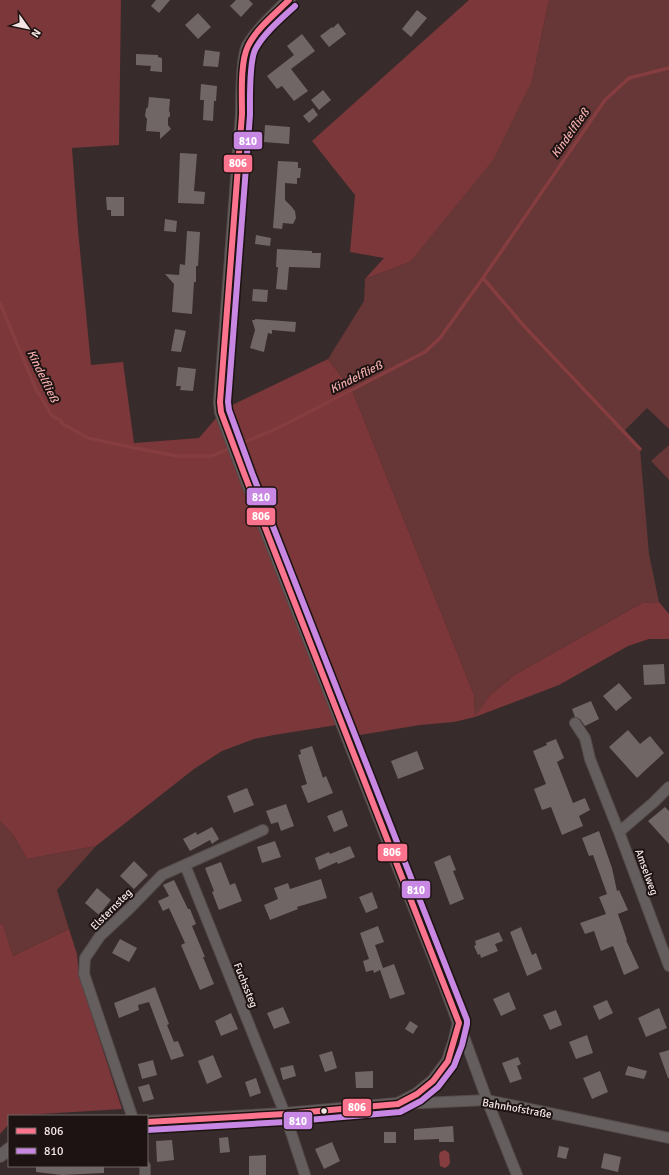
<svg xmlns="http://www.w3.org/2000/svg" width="669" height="1175" viewBox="0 0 669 1175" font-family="Signika,sans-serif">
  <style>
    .green { fill: #673636 }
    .forest { fill: #7b3739 }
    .water { fill: #853d3f }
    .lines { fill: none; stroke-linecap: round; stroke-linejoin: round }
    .stream { stroke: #853d3f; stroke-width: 3.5 }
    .building { fill: #716666 }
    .minor-casing { stroke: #554b4a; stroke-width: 12 }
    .tertiary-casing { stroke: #554b4a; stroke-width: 14 }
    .minor { stroke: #645e5e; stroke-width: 10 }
    .tertiary { stroke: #645e5e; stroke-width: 12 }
    .bus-1-casing { stroke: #1c1312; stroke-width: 9 }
    .bus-2-casing { stroke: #1c1312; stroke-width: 9 }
    .bus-1 { stroke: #fc738d; stroke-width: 6 }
    .bus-2 { stroke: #c787e3; stroke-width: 6 }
    .bus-dot { fill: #f5e6e5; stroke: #1c1312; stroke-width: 1.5 }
    .labels { text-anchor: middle; stroke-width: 4; stroke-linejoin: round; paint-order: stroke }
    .street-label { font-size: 11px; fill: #f5e6e5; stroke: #1c1312 }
    .water-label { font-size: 12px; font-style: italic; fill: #f1acab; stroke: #1c1312 }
    .line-badge { stroke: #1c1312; stroke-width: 1.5 }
    .badge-label { font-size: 11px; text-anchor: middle; font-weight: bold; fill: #fff }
  </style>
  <rect width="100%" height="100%" fill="#372c2b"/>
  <path class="green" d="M549 0H669V429L647 408 624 431 640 449 649 554 659 602 642 603 516 674 491 694 475 717 474 695 352 390 328 359 364 301 365 279 410 262 532 81Z
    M669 445V480L651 461Z
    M0 821 14 836 27 859 96 846 57 890 69 929 13 956 3 926 0 924Z"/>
  <path class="forest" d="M0 0H121L119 145 72 148 78 230 91 365 123 362 134 443 199 438 224 409 328 359 352 390 474 695 475 716 491 694 516 674 642 603 659 602 669 614V639H649L628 646 559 685 475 717 454 722 420 725 348 737 343 724 274 735 254 739 222 751 194 769 96 846 27 859 14 836 0 821Z
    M469 0H549L532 81 493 160 410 262 365 279 384 258 350 252 355 195 312 141Z
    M0 924 3 925 13 956 69 929 77 954 79 976 122 1109 9 1116V1124L0 1134Z"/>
  <path class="water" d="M445 1150 449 1153 450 1163 448 1166 445 1168 440 1166 439 1156 440 1152Z"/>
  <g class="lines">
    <path class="stream" d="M483 278 524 326 640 449
      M0 303 36 389 52 416 60 420 63 424 88 438 135 448 177 456H212L278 428 425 352 440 338 483 278 605 100 629 78 669 68"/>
  </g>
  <path class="building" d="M156 0H170L159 13 151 6Z
    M236 0H249L253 4 241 17 230 6Z
    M417 10 427 18 411 37 402 29Z
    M198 13 211 27 198 39 185 25Z
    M338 23 346 34 329 47 320 36 332 27 333 28Z
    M302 34 315 51 291 69 308 91 294 101 282 86 277 89 267 76 294 55 287 46Z
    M205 50 220 52 218 67 203 66Z
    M136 54 158 55V57L162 58V72L150 71 151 66 136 65Z
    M201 84 217 86 216 101H214L213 121 203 120 204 100H200Z
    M323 90 331 100 319 110 311 100Z
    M149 97 170 99 169 111 170 113V116L168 118V125L171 129 160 139V132L146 131 147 119 145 116 146 109 148 107Z
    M313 108 318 115 309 123 303 116Z
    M265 125 290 127 289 144 264 142Z
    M180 153 197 154 194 191 205 192 204 204 178 203Z
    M278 161 298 162V168H301L300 178H297V184L285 183V200L291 206 295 211 296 218 293 224 283 223 282 229 273 228Z
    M106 197H124V216H111V210H107Z
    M165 219 177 221 176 232 164 231Z
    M187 231 200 232 198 266H196V282H194L192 314 172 312 174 284 165 274 179 275 180 264 185 265Z
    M256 235 271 238 270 246 255 244Z
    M277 249 312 251V253H321L320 268 289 267 287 290 276 289 278 267H276Z
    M253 289 268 290 267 302 252 301Z
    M255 319 296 322 295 332 272 330V334L268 333 264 352 250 348 255 330 252 320H255Z
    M175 329 186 331 181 352 171 351Z
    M178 367 196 369 193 391 180 390 181 386H176Z
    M664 664 665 684 644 685 643 665Z
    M619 683 632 698 616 711 603 696Z
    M591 701 599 719 585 726 580 719 575 717 572 709Z
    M628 730 640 744 650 736 664 753 637 778 609 747Z
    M556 739 564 758 557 762 573 803 585 798 590 810 579 816 583 826 562 835 551 807 542 810 534 789 546 784 533 751 547 745 546 743Z
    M312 746 323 778 326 776 333 793 308 803 301 786 307 784 298 755 301 754 300 750Z
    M417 751 424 769 398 779 391 761Z
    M247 788 254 805 234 813 227 796Z
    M286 804 294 826 281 831 278 822 271 824 266 811Z
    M665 807 669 811V844L648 821Z
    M342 810 348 826 334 832 327 816Z
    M212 827 219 839 212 844 210 840 190 851 183 839 196 832 197 835Z
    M599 831 612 868 617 891 619 890 628 910 618 914 627 940H626L639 968 624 975 613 946 601 951 594 931 585 934 580 923 606 914 599 897 607 894 593 855 589 856 582 838Z
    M275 841 281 857 262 863 257 847Z
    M350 846 355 857 338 864 337 862 319 870 315 858 329 852 330 854Z
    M450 855 456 870 453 871 464 899 450 905 434 862Z
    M134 861 148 875 134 889 120 876Z
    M221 862 230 885 235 883 242 901 219 910 212 892 214 891 205 868Z
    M321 879 327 898 297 907 298 909 270 920 264 905 278 899 274 888 288 883 290 889Z
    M174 880 188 909H190L196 924 192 926 205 957H203L214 984 200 990 181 945 185 943 169 908 163 911 158 901 169 896 163 885Z
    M97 888 111 900 99 915 85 903Z
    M372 892 378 908 366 913 359 897Z
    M378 926 384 942 375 945 383 968 394 964 405 994 390 999 380 970 374 973 373 970 366 972 363 961 369 959 360 933Z
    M521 927 532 955 536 953 542 969 527 976 510 932Z
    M499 932 503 941 495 944 498 951 481 958 480 954 478 955 474 946 476 945 475 941Z
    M120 939 137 948 129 962 112 953Z
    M155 987 169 1024 167 1025 174 1042 178 1041 184 1056 171 1060 149 1002 138 1005 139 1010 119 1018 114 1003Z
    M509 992 516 1009 501 1016 493 999Z
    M607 1000 613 1013 599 1020 593 1006Z
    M283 1007 290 1023 274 1029 267 1013Z
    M659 1008 667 1028 646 1037 638 1018Z
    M556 1010 562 1025 550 1030 543 1015Z
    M231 1013 238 1029 221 1036 215 1021Z
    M410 1021 418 1026 413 1034 405 1029Z
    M587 1035 593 1053 576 1059 569 1042Z
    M669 1050V1078H668L659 1053Z
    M332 1051 337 1068 325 1072 319 1055Z
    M213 1055 222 1077 207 1084 198 1061Z
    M518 1057 521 1064 517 1066 522 1079 510 1083 502 1063Z
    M153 1060 157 1075 142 1079 138 1064Z
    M293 1065 296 1076 283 1080 280 1068Z
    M628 1066 647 1071 644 1079 625 1075Z
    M373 1071V1088H356L355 1072Z
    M600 1071 608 1092 592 1099 583 1078Z
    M256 1078 261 1093 250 1097 245 1082Z
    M149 1084 154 1099 143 1102 138 1087Z
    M453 1126 454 1142H439V1139L414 1140V1129Z
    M384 1132H396V1143H384Z
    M228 1137 230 1152 220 1153 219 1138Z
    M172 1140 174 1160 157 1162 156 1141Z
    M332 1142 340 1161 324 1169 315 1149Z
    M559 1146 569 1148 566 1159 557 1157Z
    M604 1153 621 1157 618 1172 601 1168Z
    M266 1155V1175H249V1156Z
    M36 1166H104V1173L62 1175 36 1172Z"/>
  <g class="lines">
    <g class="minor-casing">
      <path id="minor" d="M575 723 585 738 590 759 619 832 669 966
        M619 832 654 802 669 787
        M185 865 285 1114 305 1175
        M459 1023 487 1100 517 1175
        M400 1104 487 1100 669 1138
        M132 1116 84 974 85 958 100 936 130 908 162 875 263 830
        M145 1175V1166"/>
    </g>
    <g class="tertiary-casing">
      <path id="tertiary" d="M147 1122 285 1114 398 1104 417 1094 433 1081 448 1061 454 1043 459 1023 445 985 245 476 221 412 220 402 242 114C242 99 242 58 248 46 258 29 275 14 289 0
        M0 1156 9 1149"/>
    </g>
    <use href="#minor" class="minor"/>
    <use href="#tertiary" class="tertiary"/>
    <g class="bus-1-casing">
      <path id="bus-1" d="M147 1122 285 1114 398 1104 417 1094 433 1081 448 1061 459 1023 245 476 221 412 220 402 242 114C242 96 240 62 248 46 256 29 276 13 289 0"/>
    </g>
    <g class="bus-2-casing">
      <path id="bus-2" d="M147 1130 285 1122 400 1112 421 1101 438 1087 454 1066 462 1045 467 1024V1020L452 982 252 473 229 410 228 402 250 115C250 99 249 63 255 50 263 34 282 18 295 6"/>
    </g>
    <use href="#bus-1" class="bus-1"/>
    <use href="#bus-2" class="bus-2"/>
  </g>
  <circle class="bus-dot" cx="324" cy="1111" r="3.5"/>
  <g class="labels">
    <g class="street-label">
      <text transform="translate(647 872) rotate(70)" y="4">Amselweg</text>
      <text transform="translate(111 909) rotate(-45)" y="4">Elsternsteg</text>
      <text transform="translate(246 985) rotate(68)" y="4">Fuchssteg</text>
      <text transform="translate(517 1108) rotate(10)" y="4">Bahnhofstraße</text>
    </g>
    <g class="water-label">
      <text transform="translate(570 133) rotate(-55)" y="4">Kindelfließ</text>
      <text transform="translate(43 376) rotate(64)" y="4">Kindelfließ</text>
      <text transform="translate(356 377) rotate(-27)" y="4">Kindelfließ</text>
    </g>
  </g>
  <g class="line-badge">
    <rect x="233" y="131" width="30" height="19" rx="4" fill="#c787e3"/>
    <rect x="223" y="154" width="30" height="19" rx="4" fill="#fc738d"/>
    <rect x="246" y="487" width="31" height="19" rx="4" fill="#c787e3"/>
    <rect x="246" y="507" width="30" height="19" rx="4" fill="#fc738d"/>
    <rect x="377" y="843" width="31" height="19" rx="4" fill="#fc738d"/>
    <rect x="401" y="880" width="30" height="19" rx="4" fill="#c787e3"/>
    <rect x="342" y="1098" width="30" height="19" rx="4" fill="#fc738d"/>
    <rect x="283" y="1111" width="30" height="19" rx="4" fill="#c787e3"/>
  </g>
  <g class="badge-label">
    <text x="248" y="145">810</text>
    <text x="238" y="167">806</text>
    <text x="261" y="501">810</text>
    <text x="261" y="520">806</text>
    <text x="392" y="856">806</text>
    <text x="416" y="894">810</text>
    <text x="357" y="1111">806</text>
    <text x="298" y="1125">810</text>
  </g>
  <rect x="8" y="1115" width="140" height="52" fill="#1c1312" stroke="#736766"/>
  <rect x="16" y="1128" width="20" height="6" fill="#fc738d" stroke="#736766"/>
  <text x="44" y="1135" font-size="12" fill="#f5e6e5">806</text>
  <rect x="16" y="1148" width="20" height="6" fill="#c787e3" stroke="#736766"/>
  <text x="44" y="1155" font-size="12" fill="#f5e6e5">810</text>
  <g transform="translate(28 28) rotate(123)" stroke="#1c1312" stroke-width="3" paint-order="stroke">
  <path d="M0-3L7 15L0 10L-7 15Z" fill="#f5e6e5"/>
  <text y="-6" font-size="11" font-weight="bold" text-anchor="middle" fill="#f5e6e5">N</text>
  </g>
</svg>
